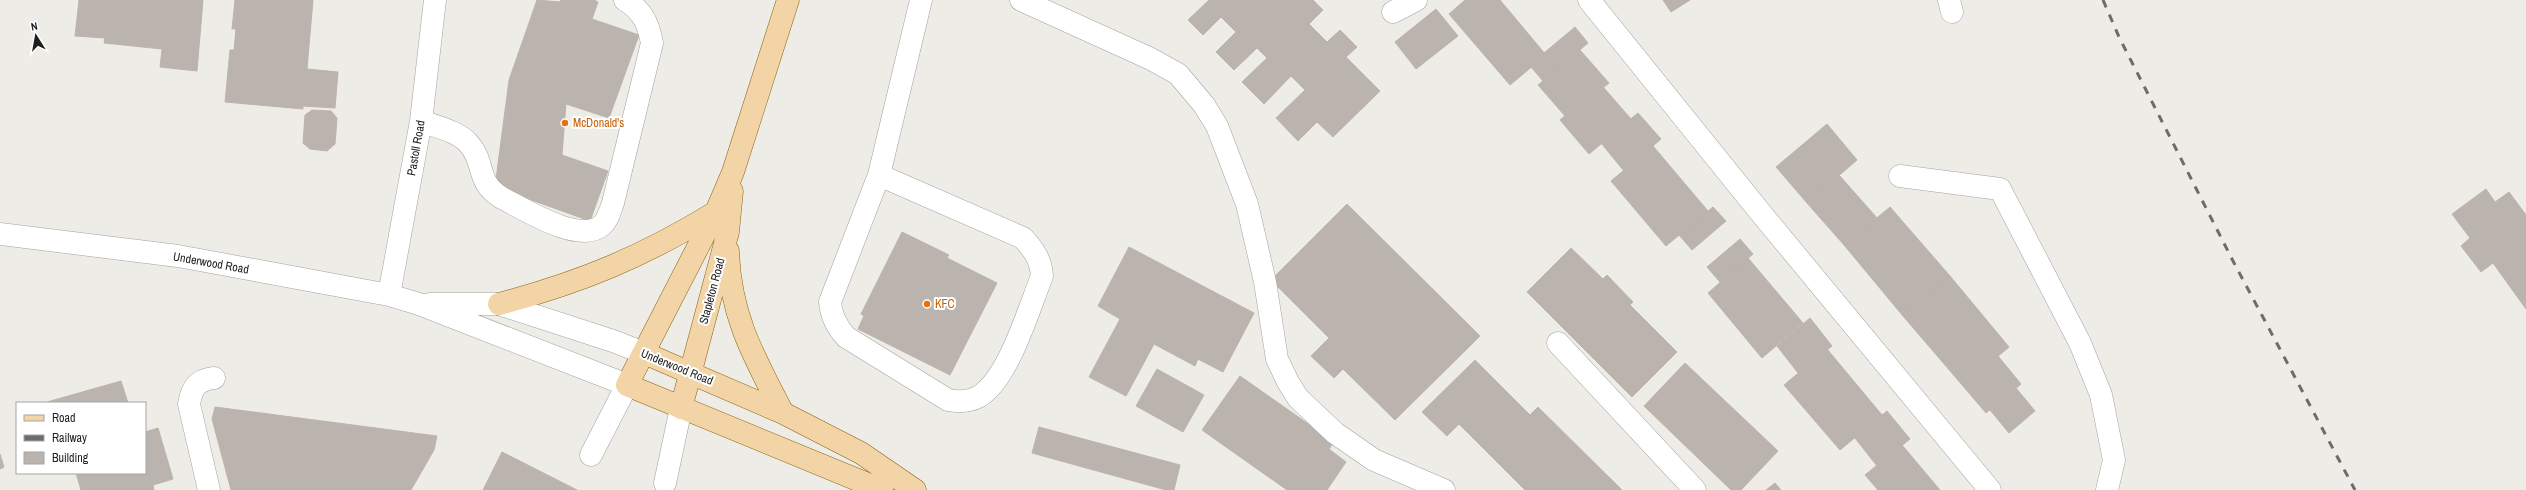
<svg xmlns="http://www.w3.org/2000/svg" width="2526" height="490" viewBox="0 0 2526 490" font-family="'Archivo Narrow',sans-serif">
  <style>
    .building { fill: #bbb4ae; stroke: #beb3a9 }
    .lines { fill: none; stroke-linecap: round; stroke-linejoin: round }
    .minor-casing { stroke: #a2a2a2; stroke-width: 23 }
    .major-casing { stroke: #89650f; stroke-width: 23 }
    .minor { stroke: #fff; stroke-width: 22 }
    .major { stroke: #f2d4a7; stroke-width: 22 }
    .rail { stroke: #6c6c6c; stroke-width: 3; stroke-dasharray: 8 8; stroke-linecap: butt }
    .food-dot { fill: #e8710a; stroke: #fff; stroke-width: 1.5 }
    .labels { text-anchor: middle; stroke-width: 4; stroke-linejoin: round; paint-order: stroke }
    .food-label { font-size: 12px; fill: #c56008; stroke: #fff; text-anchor: start }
    .street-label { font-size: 12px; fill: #1e1e1e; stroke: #fff }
  </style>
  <rect width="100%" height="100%" fill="#eeece6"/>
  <path class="building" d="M79 0H203L197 71 160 67 162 49 104 43 105 38 75 36Z
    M235 0H313L307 69 338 72 335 108 303 106V109L225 102 230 50H234L236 29H232Z
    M537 0 560 2 561 0H594L598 2 592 19 639 35 609 118 566 104 562 155 608 171 590 221 495 187 509 80Z
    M1209 0H1313L1323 10 1309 24 1327 42 1340 30 1357 47 1346 57 1380 91 1333 137 1317 122 1298 141 1276 118 1305 90 1291 76 1264 104 1242 82 1267 58 1257 48 1234 70 1216 52 1236 32 1221 17 1203 35 1188 20Z
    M1465 0H1500L1546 55 1510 85 1449 14Z
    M1663 0H1690L1671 12Z
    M1436 9 1458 36 1416 69 1395 42Z
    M1575 27 1588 43 1543 81 1531 67 1546 55 1544 53Z
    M1580 50 1609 83 1585 103 1583 100 1565 116 1538 85Z
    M1604 88 1631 119 1589 154 1560 120 1583 100 1585 103Z
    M312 110 331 111 337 118 335 144 327 151 310 149 303 143 305 115Z
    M1638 113 1661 139 1624 171 1601 143Z
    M1827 124 1857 160 1807 203 1776 167Z
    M1653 146 1708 211 1666 246 1611 181Z
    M1839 175 1877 218 1844 245 1807 203Z
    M2486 189 2495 202 2509 192 2526 215V309L2493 263 2481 272 2461 246 2470 238 2452 214Z
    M1347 204 1480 336 1395 420 1343 369 1334 378 1311 356 1329 338 1271 280Z
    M1713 207 1726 221 1692 250 1679 235Z
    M1890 207 1950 276 1903 316 1844 245Z
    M902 232 949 255 947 258 997 283 950 375 858 329 864 316 861 314Z
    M1740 239 1753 254 1720 282 1707 267Z
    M1129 247 1254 313 1223 372 1198 359 1195 366 1154 344 1126 396 1089 377 1120 319 1098 306Z
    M1571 248 1603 279 1607 275 1633 302 1630 305 1664 339 1619 384 1527 292Z
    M1748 258 1803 323 1762 358 1708 293Z
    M1950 276 2009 347 1963 386 1903 316Z
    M1810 318 1832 346 1798 373 1777 346Z
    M1664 339 1677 352 1632 397 1619 384Z
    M1827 349 1882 415 1840 450 1784 385Z
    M1998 356 2021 384 1986 413 1963 386Z
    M1475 360 1530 415 1538 407 1622 490H1525L1459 424 1447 436 1422 412Z
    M1685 363 1778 451 1741 490H1731L1644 406Z
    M1157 369 1204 395 1183 432 1136 406Z
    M1240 376 1334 442 1329 449 1346 462 1327 490H1287L1202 430Z
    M121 381 128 403H47V402Z
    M2016 388 2035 411 2009 433 1990 410Z
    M215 407 437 436 434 450 411 490H231L212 419Z
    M1887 411 1910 439 1877 466 1855 438Z
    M1039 427 1180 465 1174 490H1166L1032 453Z
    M158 428 173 479 153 485 154 490H81L76 473H145V432Z
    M1902 445 1940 490H1878L1865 475Z
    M502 452 577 490H483Z
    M0 454 4 467 0 469Z
    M1775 483 1781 490H1766Z"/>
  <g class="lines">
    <g class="minor-casing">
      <path id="minor" d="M1021 0 1151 59 1178 74 1204 105 1217 126 1247 204 1265 282 1277 359 1288 382 1298 398 1335 433 1374 460 1444 490
        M1589 0 1760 212 1990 490
        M1949 0 1952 12
        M1393 12 1416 0
        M421 121C437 127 458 131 469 144 486 163 475 182 502 198 524 209 580 245 602 225 608 220 610 211 613 203L652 43C648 23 643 11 625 0
        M879 175 1023 238C1034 250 1041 260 1042 276 1029 308 1008 381 978 397 968 402 958 402 948 400L846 337C837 327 831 316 830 302L879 175 921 0
        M1900 176 2000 189 2080 343 2101 395 2114 460 2107 490
        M0 234 178 256 389 295 419 304 627 385 591 455
        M389 295 421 121 435 0
        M430 304H499L613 341 644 353
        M1558 343 1695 490
        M665 483 681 408
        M209 490 189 404C192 387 197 380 214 378"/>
    </g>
    <g class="major-casing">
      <path id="major" d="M788 0 733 172 716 212 627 385 882 490
        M728 251C730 316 754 357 783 413
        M499 304C582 282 642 257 716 212
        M644 353 783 413 861 453 915 490
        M681 408 728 232 732 191"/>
    </g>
    <use href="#minor" class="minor"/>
    <use href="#major" class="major"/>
    <path class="rail" d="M2103 0 2119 37 2233 261 2355 490"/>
  </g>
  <g class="food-dot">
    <circle cx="565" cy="123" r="4"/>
    <circle cx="927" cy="304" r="4"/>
  </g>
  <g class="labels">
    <g class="food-label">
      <text x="573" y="127">McDonald's</text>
      <text x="935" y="308">KFC</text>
    </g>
    <g class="street-label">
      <text transform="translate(416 148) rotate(-80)" y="4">Pastoll Road</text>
      <text transform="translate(211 263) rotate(10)" y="4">Underwood Road</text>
      <text transform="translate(712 291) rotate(-75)" y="4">Stapleton Road</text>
      <text transform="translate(677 367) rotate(22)" y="4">Underwood Road</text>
    </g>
  </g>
  <rect x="16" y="402" width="130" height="72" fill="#ffffff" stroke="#a5a5a5"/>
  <rect x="24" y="415" width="20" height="6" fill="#f2d4a7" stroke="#a5a5a5"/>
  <text x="52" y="422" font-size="12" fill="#1e1e1e">Road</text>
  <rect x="24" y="435" width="20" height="6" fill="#6c6c6c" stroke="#a5a5a5"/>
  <text x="52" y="442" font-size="12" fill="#1e1e1e">Railway</text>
  <rect x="24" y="452" width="20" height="12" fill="#bbb4ae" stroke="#a5a5a5"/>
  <text x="52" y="462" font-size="12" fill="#1e1e1e">Building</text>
  <g transform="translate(36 36) rotate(349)" stroke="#ffffff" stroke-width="3" paint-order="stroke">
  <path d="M0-3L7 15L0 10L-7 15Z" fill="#1e1e1e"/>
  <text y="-6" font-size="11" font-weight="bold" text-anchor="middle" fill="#1e1e1e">N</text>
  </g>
</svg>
